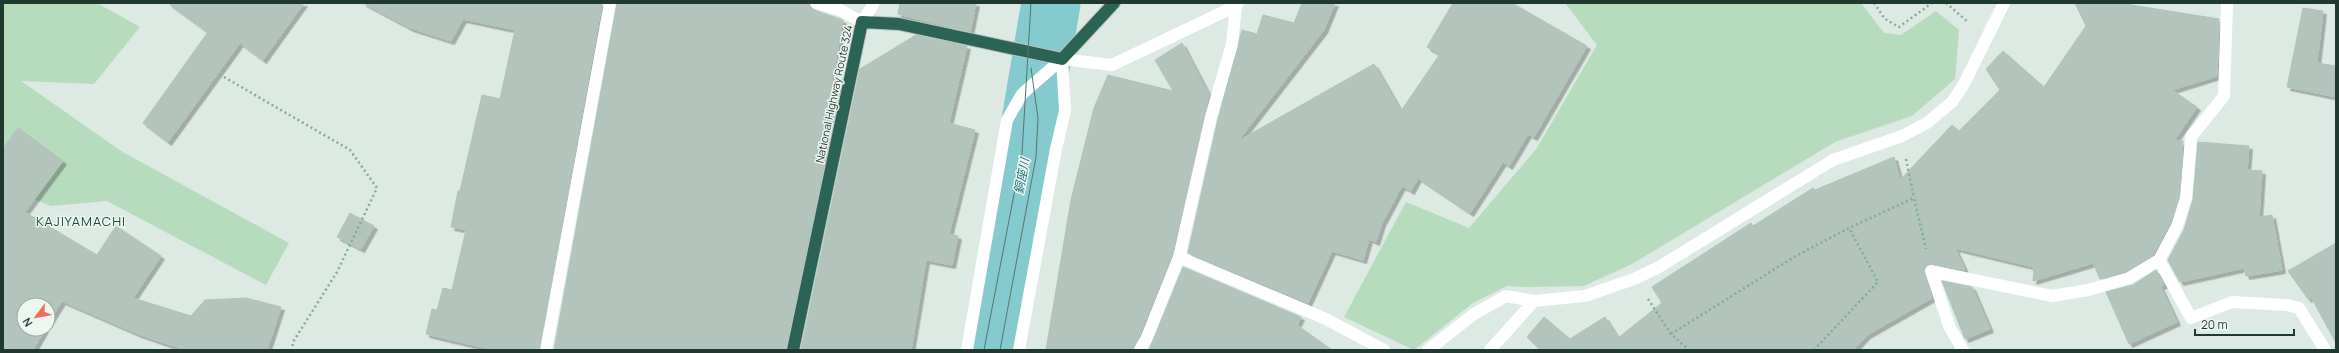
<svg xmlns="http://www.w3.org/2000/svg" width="2339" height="353" viewBox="0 0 2339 353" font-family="Manrope,'Noto Sans JP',sans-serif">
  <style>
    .green { fill: #b6dbbd }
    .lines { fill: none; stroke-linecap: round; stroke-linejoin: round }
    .river { stroke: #84cacf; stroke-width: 59 }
    .building { fill: #b3c4bc; stroke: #b0c3b9; filter: url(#shadow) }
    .highway-casing { stroke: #bcc3c1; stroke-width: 14 }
    .path { stroke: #7ead9a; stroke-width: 2.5; stroke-dasharray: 2 3; stroke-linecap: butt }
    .minor { stroke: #fff; stroke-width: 12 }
    .highway { stroke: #2b6454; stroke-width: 12 }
    .tram { stroke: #59756b; stroke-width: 1 }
    .labels { text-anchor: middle; stroke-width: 3; stroke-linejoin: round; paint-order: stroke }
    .street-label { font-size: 11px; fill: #1f3830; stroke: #eef6f1 }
    .water-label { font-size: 12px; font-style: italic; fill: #1a6c73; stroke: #eef6f1 }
    .quarter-label { font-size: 13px; letter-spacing: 1px; fill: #1c4a3b; stroke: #eef6f1 }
  </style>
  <defs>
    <filter id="shadow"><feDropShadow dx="3.5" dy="3.5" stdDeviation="0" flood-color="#0004"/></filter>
  </defs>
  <rect width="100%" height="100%" fill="#dde9e3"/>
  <path class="green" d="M3 3H97L140 27 94 84 21 81 121 151 289 243 266 285 107 201 51 206 3 187Z
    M1565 3H1861L1884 33 1901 35 1936 11 1959 30 1955 79 1912 116 1835 142 1632 264 1584 286 1527 287 1507 286 1473 303 1414 350 1344 317 1406 202 1469 228 1537 148 1597 45Z"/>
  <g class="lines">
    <path class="river" d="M992 350 1051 3"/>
  </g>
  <path class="building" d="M168 3H304L263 60 240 43 168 142 143 123 208 32Z
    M363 3H602L539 350H494L426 334 432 309 437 310 443 288 452 290 466 230 451 227 458 191H460L482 95 500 99 515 30 463 19 451 41 410 28Z
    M617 3H809L814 10 843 20 831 86 842 79 786 350H554Z
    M900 3H976L970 32 898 14Z
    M1302 3H1335L1324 30 1238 141 1374 64 1401 111 1440 54 1427 47 1453 3H1512L1587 46 1534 137 1528 134 1509 166 1503 162 1470 213 1418 178 1411 191 1402 186 1382 223 1376 242 1369 239 1363 260 1332 251 1308 303 1188 253 1218 119 1242 30 1257 34 1263 15 1294 23Z
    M2075 3H2119L2219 19 2217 76 2172 90 2197 107 2174 141H2183L2179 197 2170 223 2153 255 2126 271 2100 279 2093 263 2033 281 2034 267 1955 248 1965 270 1933 264 1926 266 1924 273 1932 298 1867 335 1853 350H1541L1527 337 1544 317 1570 339 1605 317 1618 338 1662 303 1652 287 1751 223 1753 226 1813 188 1815 190 1894 157 1900 180 1952 125 1959 131 2000 90 1986 69 2003 51 2044 87 2086 26Z
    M2303 8 2323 11 2317 63 2336 66V97L2287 87Z
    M916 35 967 46 949 123 975 130 949 234 958 236 952 265 926 260 911 350H801L860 69Z
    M1182 43 1209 95 1172 255 1140 334 1133 350H1046L1071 200 1094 108 1108 75 1173 91 1155 60Z
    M18 128 63 161 25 212 97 255 116 226 161 256 133 298 191 316 205 300 246 298 281 307 267 350H185L138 334 62 301 48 324V305H24V329H45L33 350H3V149Z
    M2198 142 2249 146 2247 170 2262 171 2259 217 2272 215 2282 270 2246 276 2244 268 2180 282 2168 260 2184 230 2193 200Z
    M350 213 374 226 361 249 337 237Z
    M2336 243V343L2311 297 2308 299 2288 271Z
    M1183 267 1301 317 1297 325 1332 350H1149Z
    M2156 270 2164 285 2160 286 2177 322 2129 344 2106 292 2133 285Z
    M1942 281 1972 287 1990 329 1965 339Z"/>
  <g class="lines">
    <g class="highway-casing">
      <path id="highway" d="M793 350 862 22 899 24 1062 59 1114 3"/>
    </g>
    <path class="path" d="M1874 3 1885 19 1899 27 1932 3
      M1946 3 1968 22
      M224 77 350 150 377 188 337 272 293 342 292 350
      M1906 159 1914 198
      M1648 299 1671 334 1689 350
      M1671 334 1794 257 1849 228 1914 198 1926 249
      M1814 350 1878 282 1849 228"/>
    <path class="minor" d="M816 3 840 10 862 22 874 3
      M1179 257 1326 319 1384 350
      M2159 260 2191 318 2232 302 2287 305 2299 308 2325 350
      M546 350 610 3
      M967 350 1007 120 1022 94 1062 59 1112 65 1236 6 1238 3
      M1019 350 1056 149 1065 111 1062 59
      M1140 350 1147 337 1179 257 1211 117 1232 44 1236 6
      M1428 350 1474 314 1506 296 1534 301
      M1490 350 1534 301 1585 296 1634 279 1659 267 1833 160 1902 136 1927 123 1952 102 1964 84 2004 3
      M1963 350 1950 328 1931 271 2052 296 2088 290 2129 278 2159 260 2177 226 2186 198 2191 137 2224 96 2227 3"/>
    <use href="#highway" class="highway"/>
    <path class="tram" d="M984 350 1022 153 1031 3
      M1000 350 1036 157 1038 118 1031 68"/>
  </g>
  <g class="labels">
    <g class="street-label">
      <text transform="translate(834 94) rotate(-78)" y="4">National Highway Route 324</text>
    </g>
    <g class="water-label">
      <text transform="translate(1022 176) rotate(-80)" y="4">銅座川</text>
    </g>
    <g class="quarter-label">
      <text x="81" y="226">KAJIYAMACHI</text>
    </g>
  </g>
  <rect width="2339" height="353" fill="none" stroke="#1f3830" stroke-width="8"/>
  <g transform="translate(36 317) rotate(238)"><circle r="19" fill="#eef6f1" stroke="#9baaa4"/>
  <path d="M0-3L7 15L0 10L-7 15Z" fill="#f16d53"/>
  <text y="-6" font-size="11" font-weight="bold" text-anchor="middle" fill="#1f3830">N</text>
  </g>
  <path d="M2195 329v6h99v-6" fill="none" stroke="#1f3830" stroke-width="2"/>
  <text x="2201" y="329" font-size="12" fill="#1f3830" stroke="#eef6f1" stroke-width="3" paint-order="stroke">20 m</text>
</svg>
